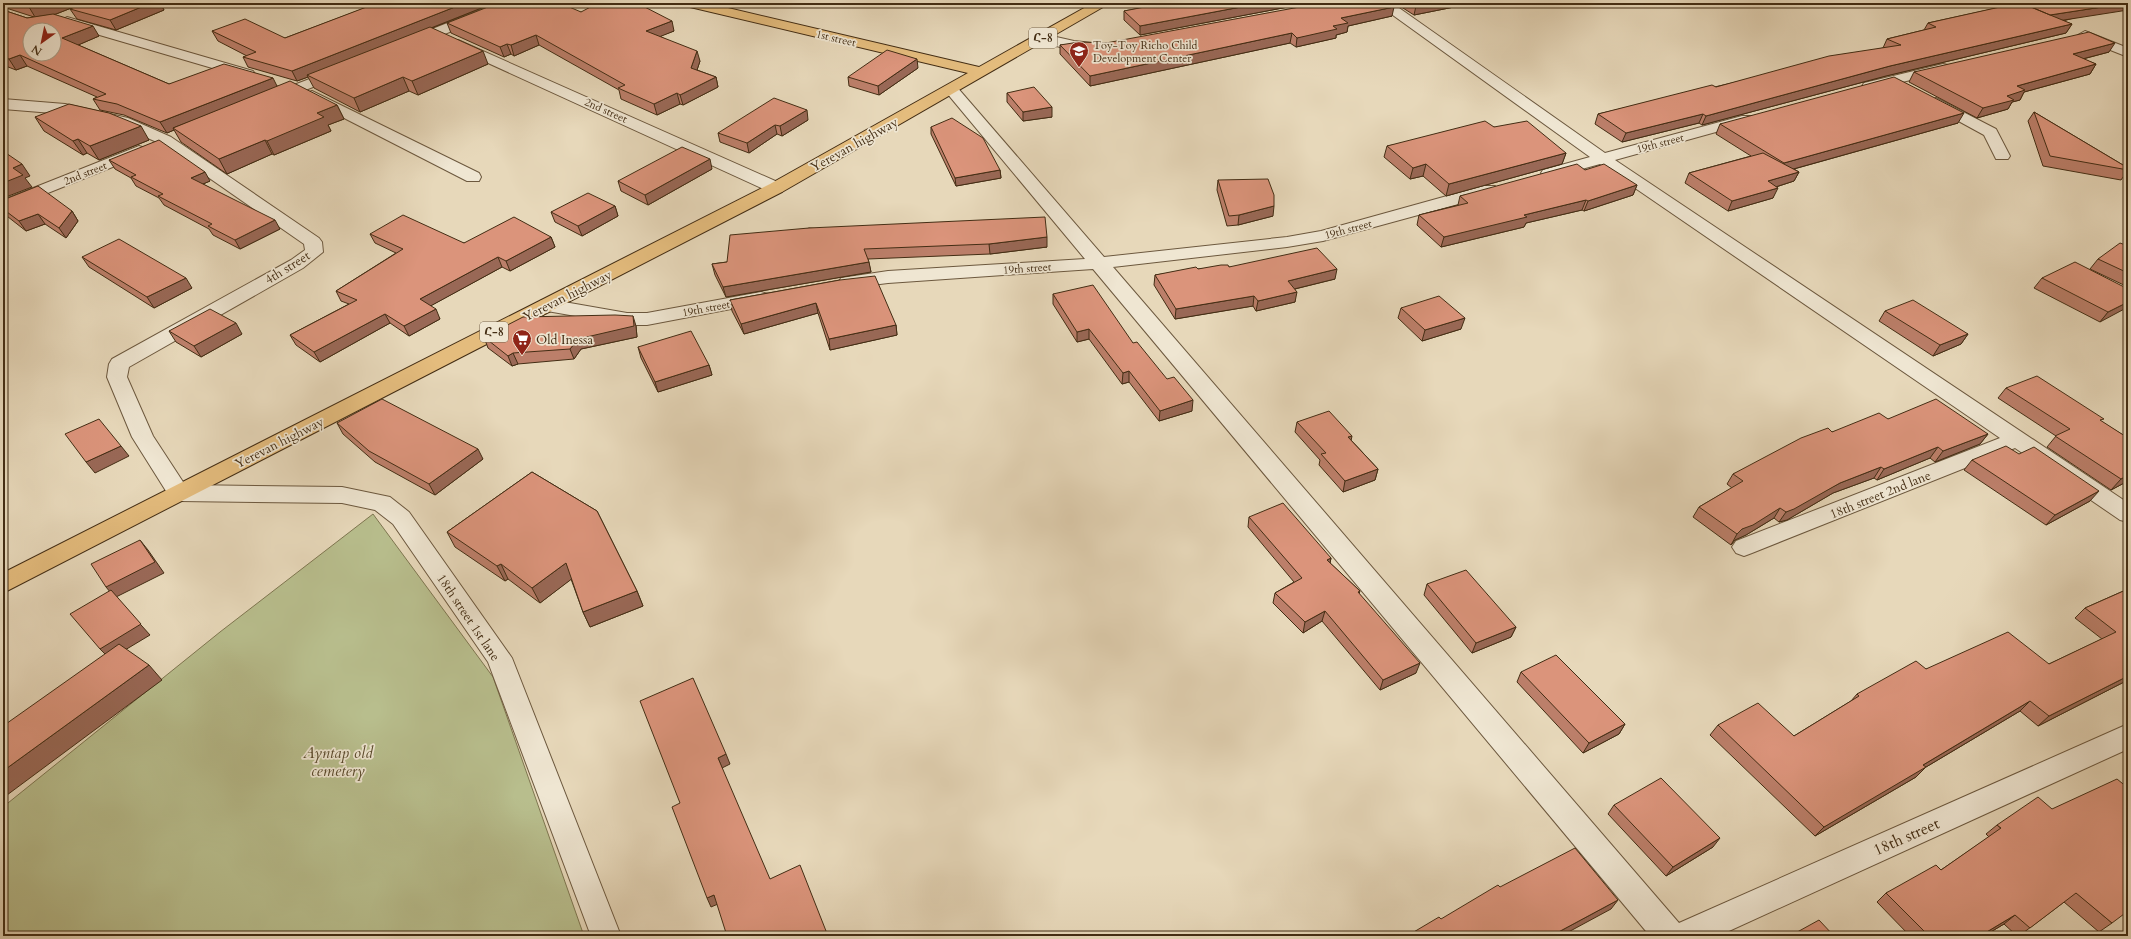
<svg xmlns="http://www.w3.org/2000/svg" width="2131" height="939" viewBox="0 0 2131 939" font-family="Cardo,'Noto Serif Armenian',serif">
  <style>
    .green { fill: #b8be8d; stroke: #7e7650 }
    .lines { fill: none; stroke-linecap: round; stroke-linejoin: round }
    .minor-casing { stroke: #6c583e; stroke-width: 2 }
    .major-casing { stroke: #432d14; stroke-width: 2 }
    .minor { fill: #efe6d2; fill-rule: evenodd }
    .major { fill: #e4bc7d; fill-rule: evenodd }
    .wall { fill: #bc7f6a; stroke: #432d14 }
    .shaded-wall { fill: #996856; stroke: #432d14 }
    .building { fill: #db947b; stroke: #432d14; fill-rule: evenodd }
    .labels { text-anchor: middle; stroke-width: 3.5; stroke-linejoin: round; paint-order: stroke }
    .far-street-label { font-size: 11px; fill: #432d14; stroke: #efe6d2 }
    .far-poi-label { font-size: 11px; fill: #432d14; stroke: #efe6d2; text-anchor: start }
    .shield { fill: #efe6d2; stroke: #77644d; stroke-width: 1 }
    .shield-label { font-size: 12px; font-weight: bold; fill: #432d14 }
    .street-label { font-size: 13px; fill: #432d14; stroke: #efe6d2 }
    .poi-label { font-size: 13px; fill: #432d14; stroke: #efe6d2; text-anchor: start }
    .near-park-label { font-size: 16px; font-style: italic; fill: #5a4a2c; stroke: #efe6d2 }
    .near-street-label { font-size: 16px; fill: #432d14; stroke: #efe6d2 }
  </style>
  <rect width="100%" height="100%" fill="#e7d8ba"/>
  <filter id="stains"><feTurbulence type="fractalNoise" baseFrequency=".005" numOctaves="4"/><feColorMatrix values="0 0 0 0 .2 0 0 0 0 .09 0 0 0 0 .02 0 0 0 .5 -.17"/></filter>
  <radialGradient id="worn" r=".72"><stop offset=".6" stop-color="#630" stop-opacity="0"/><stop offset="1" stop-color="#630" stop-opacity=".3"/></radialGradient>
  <path class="green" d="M373 514 493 677 584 936H3V807L220 632Z"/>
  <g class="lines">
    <g class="minor-casing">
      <path id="minor" d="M498 3H517L515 6 417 45H407L405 42 407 39Z
        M1376 3H1392L1605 153 1742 116H1752L1755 119 1752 122 1615 160 2128 503V522L2120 520 2015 448 1752 553 1744 556 1736 553 1732 547 1736 541 2000 438 1600 164 1549 178 1543 176 1541 173 1543 170 1590 157Z
        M67 17 253 71 255 74 253 77H243L62 24 60 21Z
        M2085 31 2128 48V57L2080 38 2078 35Z
        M1043 34 1074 41 1102 44 1104 47 1102 50C1082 55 1057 46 1038 41L1036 38 1038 35Z
        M458 40 782 184 784 188 782 192H770L453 47 451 44 453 41Z
        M1943 64 1948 65 1950 68 1948 71 1869 90 1864 89 1862 86 1864 83Z
        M338 68 343 69 345 72 343 75 278 101H268L265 98 268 95Z
        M951 85 956 86 1104 257 1287 237 1321 231 1483 186H1495L1497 190 1495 194 1323 241 1287 247 1113 267 1679 923 2128 724V749L1718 936H1650L1093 269 888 283 848 288 841 286 839 282 841 278 888 271 1085 259 946 92 944 89 946 86Z
        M312 91 479 173 481 177 479 181H467L307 99 304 96 307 93Z
        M1936 98 1996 129 2010 156 2008 159H1996L1984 135 1931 106 1928 103 1931 100Z
        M3 99 65 104 128 118 171 137 319 238 322 242 323 252 303 268 129 367 127 377 153 436 185 485 342 487 390 497 409 512 512 658 621 936H591L488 662 393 524 375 510 342 503 179 501 171 499 132 437 107 377 109 364 112 359 291 260 305 250 304 244 159 143 118 125 65 114 3 109Z
        M139 146 145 148 147 151 145 154 3 211V200Z
        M761 292 768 294 770 298 768 302 647 325H627L547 311 540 309 538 305 540 301 547 299 627 313H647Z"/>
    </g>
    <g class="major-casing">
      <path id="major" d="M683 3H707L979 67 1093 3H1110L782 192 3 593V573L770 184 968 73 690 7Z"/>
    </g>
    <use href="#minor" class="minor"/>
    <use href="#major" class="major"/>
  </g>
  <path class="wall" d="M3 3H84L56 14 49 15 99 36 78 45 169 84 277 86 337 105 344 119 328 125 331 131 274 155 272 154 227 174 181 142 174 130 167 133 124 115 100 110 93 99 97 97 27 66 16 70 3 65V10L27 18 34 17 3 7Z
    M85 3H160L164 10 116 30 77 19 70 9Z
    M368 3H494L432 28 488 64 418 95 409 91 360 112 314 88 308 77 297 81 248 67 243 57 247 56 218 41 212 31 285 38 373 5Z
    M1157 3H1309L1140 35 1124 20V11L1157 5Z
    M1395 3H1474L1414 15Z
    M2000 3H2128L2063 21 2072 24 2066 33 1886 76 1702 125 1699 123 1622 142 1595 124 1598 114 1883 48 1887 39 1924 30 1928 23 2006 6Z
    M581 12 674 31 660 36 700 61 697 70 716 77 718 87 683 105 680 104 657 115 621 99 619 90 539 45 514 56 511 54 504 57 451 33 447 23Z
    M1392 16 1348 26 1347 32 1336 35V38L1296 47 1290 43 1090 86 1060 54V45L1106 43Z
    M2109 52 2083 59 2096 64 2090 74 2024 92 2020 100 2012 102 2008 109 1977 118 1909 82 1914 72Z
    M918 68 879 95 849 86 848 77Z
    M1007 93 1052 117 1023 121 1007 102Z
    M2034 112 2128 168V170L2121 180 2043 166 2028 121Z
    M35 117 149 140 99 160 87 153 83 155 44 131Z
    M808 120 782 136 777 134 749 153 720 142 718 133Z
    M1958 123 1794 169 1799 172 1794 181 1776 187 1773 198 1728 211 1685 183 1689 173 1751 156 1716 134 1720 124Z
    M931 127 1000 170 1001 178 956 186 931 134Z
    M1494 127 1566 153 1562 164 1446 196 1423 176 1410 179 1384 157 1387 146Z
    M109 160 210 181 203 184 280 229 240 249 213 235 209 229 164 205 159 198 136 186 131 178 115 169Z
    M712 169 648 205 621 191 618 181Z
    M1585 170 1637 185 1633 195 1584 211 1582 210 1526 223 1524 227 1441 247 1417 225 1419 215 1458 205 1460 196Z
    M1218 180 1273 216 1238 225 1227 226 1217 190Z
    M3 200 72 211 78 221 66 238 45 224 26 231 3 213Z
    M615 206 618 216 582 236 555 222 551 212Z
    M809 228 1047 247 990 254 868 259 871 272 726 297 715 275 712 264 727 262Z
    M370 234 464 243 551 237 555 247 510 271 502 267 430 306 440 319 409 336 390 323 320 362 296 345 290 335 349 304 341 301 336 291 396 253 375 243Z
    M2128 246V287L2090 269 2098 259Z
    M82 257 192 288 154 308 89 267Z
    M1229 267 1335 279 1295 289V302L1256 311 1253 306 1175 319 1154 285 1155 275 1198 269Z
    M2042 278 2128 289 2100 322 2034 288Z
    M840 280 896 325 897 335 830 350 818 313 744 334 732 311 730 300Z
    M1053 294 1133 343 1192 411 1159 421 1129 382 1122 384 1089 339 1077 342 1053 304Z
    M1401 308 1461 329 1422 341 1398 318Z
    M1885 311 1968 334 1961 344 1933 356 1879 321Z
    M636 326 637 337 581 349 574 359 518 364 512 366 488 348 484 337Z
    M169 331 242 334 201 357 176 342Z
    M638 347 709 365 712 375 658 392 641 358Z
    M2006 388 2102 422 2128 438V484L2126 482 2111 490 2047 447 2056 436 1998 398Z
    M1888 419 1988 434 1980 444 1935 462 1930 458 1877 480 1874 478 1833 493 1787 520 1779 522 1774 518 1746 535 1735 540 1731 545 1693 517 1699 507 1732 488 1727 484 1733 474 1832 432Z
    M1297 422 1351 440 1378 469 1375 480 1343 492 1319 465 1320 460 1295 432Z
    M337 423 483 459 435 495 375 462 343 434Z
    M1972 460 2090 501 2046 525 1964 470Z
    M532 472 597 511 637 591 643 606 590 627 583 612 571 579 540 603 508 579 505 581 455 547 447 532Z
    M1249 517 1331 558 1330 563 1360 591 1359 594 1416 673 1380 690 1322 621 1303 633 1273 603 1275 593 1294 582 1248 527Z
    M1427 584 1516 627 1511 637 1472 653 1424 595Z
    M2128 589V680L2038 726 2020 711 1926 767 1916 777 1815 836 1710 735 1718 725 1794 736 1851 701 1857 694 1926 669 2049 664 2102 639 2075 618 2085 608Z
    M1521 672 1625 724 1619 734 1583 753 1517 682Z
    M1614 805 1713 847 1666 876 1608 814Z
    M1997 825 2112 923 2099 932 2064 902 2019 936H2017L2004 924 1984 936H1910L1877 902 1886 893 1941 870 1989 837 1986 834Z"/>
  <path class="shaded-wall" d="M50 3H84L56 14 35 17 29 7Z
    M151 3H160L164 10 116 30 110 20Z
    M465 3H494L310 76 307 75 308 77 297 81 292 71Z
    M1262 3H1309L1140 35V26Z
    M1431 3H1474L1414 15 1416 6Z
    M2128 3V10L2045 23 2050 15Z
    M1394 7 1392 16 1348 26 1347 32 1336 35V38L1296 47 1297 38 1333 26 1341 18Z
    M672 21 674 31 649 41 646 31Z
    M2072 24 2066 33 1886 76 1702 125 1706 116 1890 66Z
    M93 26 99 36 69 49 62 38Z
    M1292 33 1290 43 1090 86V76Z
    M536 35 539 45 514 56 511 45Z
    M2115 43 2109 52 2067 63 2073 54Z
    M507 44 511 54 504 57 500 47Z
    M483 51 488 64 418 95 412 81Z
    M697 51 700 61 694 79 691 68Z
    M20 55 27 66 16 70 9 59Z
    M917 59 918 68 879 95 878 86Z
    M2096 64 2090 74 2024 92 2020 100 2012 102 2008 109 1977 118 1983 108 2007 96 2017 86Z
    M403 77 409 91 360 112 354 98Z
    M716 77 718 87 683 105 680 95Z
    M273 78 278 88 173 128 174 130 167 133 160 122Z
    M677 93 680 104 657 115 654 104Z
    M337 105 344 119 328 125 331 131 274 155 267 141 317 113Z
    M1052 107V117L1023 121V112Z
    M807 110 808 120 782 136 780 126Z
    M1964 113 1958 123 1779 173 1784 163Z
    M1703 114 1699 123 1622 142 1626 133Z
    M775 125 777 134 749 153 747 143Z
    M141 126 149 140 99 160 90 146Z
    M78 139 87 153 83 155 73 141Z
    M265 140 272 154 227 174 219 159Z
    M1566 153 1562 164 1446 196 1449 184Z
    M710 159 712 169 648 205 645 195Z
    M22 164 30 176 25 178 32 187 6 197 3 193V183L13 168Z
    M1426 164 1423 176 1410 179 1413 168Z
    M1000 170 1001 178 956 186 955 178Z
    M205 172 210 181 196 187 191 178Z
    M1799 172 1794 181 1763 191 1768 181Z
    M1637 185 1633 195 1584 211 1588 201Z
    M1778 188 1773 198 1728 211 1732 201Z
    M1586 200 1582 210 1526 223 1524 227 1441 247 1444 237 1524 215Z
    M615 206 618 216 582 236 578 226Z
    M1274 206 1273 216 1238 225 1239 215Z
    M72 211 78 221 66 238 59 228Z
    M38 214 45 224 26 231 19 221Z
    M275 220 280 229 240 249 235 240Z
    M551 237 555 247 510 271 506 261Z
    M1047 237V247L990 254 989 244Z
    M498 257 502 267 425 309 420 299Z
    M869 262 871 272 726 297 723 287Z
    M1337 269 1335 279 1286 291 1288 281Z
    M186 278 192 288 154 308 147 297Z
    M1297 292 1295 302 1256 311 1258 301Z
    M1254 296 1253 306 1175 319 1176 309Z
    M2128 302V307L2100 322 2108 312Z
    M816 303 818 313 744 334 741 324Z
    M436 309 440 319 409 336 404 326Z
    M385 314 390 323 320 362 314 352Z
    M633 316 636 326 637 337 581 349 574 359 570 349 578 339Z
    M1465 318 1461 329 1422 341 1425 330Z
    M236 323 242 334 201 357 194 346Z
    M896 325 897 335 830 350 829 339Z
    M1089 329V339L1077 342V332Z
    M1968 334 1961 344 1933 356 1940 345Z
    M513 353 518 364 512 366 508 356Z
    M709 365 712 375 658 392 655 382Z
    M1129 371V382L1122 384 1123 373Z
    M1193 400 1192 411 1159 421 1160 411Z
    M1988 434 1980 444 1935 462 1943 451Z
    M1352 436 1350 446 1348 437Z
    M121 446 129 456 95 473 86 462Z
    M1938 447 1930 458 1877 480 1884 469Z
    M478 449 483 459 435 495 429 484Z
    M1881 467 1874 478 1833 493 1787 520 1779 522 1786 512 1840 483Z
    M1378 469 1375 480 1343 492 1345 481Z
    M2128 475V479L2126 482 2111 490 2121 479Z
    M2099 491 2090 501 2046 525 2055 515Z
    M1780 508 1774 518 1746 535 1735 540 1731 545 1737 534 1742 529Z
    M140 540 148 550 164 573 116 597 150 635 110 659 100 649 115 598 106 587Z
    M1331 558 1329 568 1327 560Z
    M566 563 573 578 540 603 532 588Z
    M501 564 508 579 505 581 497 566Z
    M637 591 643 606 590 627 583 612Z
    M1325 611 1322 621 1303 633 1305 622Z
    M1516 627 1511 637 1472 653 1476 643Z
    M1420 663 1416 673 1380 690 1383 680Z
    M149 665 162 680 3 798V771Z
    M2128 676V680L2038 726 2049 716Z
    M2030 701 2020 711 1926 767 1916 777 1815 836 1824 827 1923 765Z
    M1625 724 1619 734 1583 753 1589 743Z
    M726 754 730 764 722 768 718 758Z
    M1720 838 1713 847 1666 876 1673 867Z
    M714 895 718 904 711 907 707 898Z
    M1618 900 1611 909 1561 936H1551Z
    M2015 915 2004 924 1984 936H1980Z"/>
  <path class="building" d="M15 3H50L29 7Z
    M85 3H151L110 20 70 9Z
    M377 3H465L292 71 243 57 256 52 212 31 245 19 285 38Z
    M498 3H560L581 12 598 3H637L672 21 646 31 697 51 691 68 716 77 680 95 677 93 654 104 618 88 625 85 536 35 511 45 507 44 500 47 447 23Z
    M1158 3H1262L1140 26 1124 11 1160 4Z
    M1321 3H1388L1394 7 1341 18 1348 23 1333 26 1337 29 1297 38 1292 33 1090 76 1060 45 1079 42 1106 43Z
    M1411 3H1431L1416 6Z
    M2018 3H2021L2072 24 1890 66 1706 116 1703 114 1626 133 1598 114 1712 85 1716 87 1829 56 1901 45 1887 39 1936 27 1928 23Z
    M2022 3H2128L2050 15Z
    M3 10 27 18 53 14 93 26 62 38 169 84 224 64 273 78 160 122 117 104 93 99 106 94 20 55 9 59 3 57ZM30 30H54V54H30Z
    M430 27 483 51 412 81 403 77 354 98 307 75Z
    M2089 32 2115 43 2073 54 2096 64 2017 86 2025 90 2007 96 2014 100 1983 108 1914 72Z
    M887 50 917 59 878 86 848 77Z
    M1894 77 1964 113 1784 163 1720 124Z
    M290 81 337 105 317 113 324 117 267 141 265 140 219 159 173 128Z
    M1034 87 1052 107 1023 112 1007 93Z
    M774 98 807 110 780 126 775 125 747 143 718 133Z
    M69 104 109 113 141 126 90 146 78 139 73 141 35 117Z
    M2034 112 2128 168V170L2050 156Z
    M952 118 983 138 1000 170 955 178 931 127Z
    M1485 121 1494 127 1527 121 1566 153 1449 184 1426 164 1413 168 1387 146Z
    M159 140 205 172 191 178 275 220 235 240 208 226 212 224 158 196 163 194 131 177 136 175 109 160Z
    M682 147 710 159 645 195 618 181Z
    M3 151 22 164 13 168 23 175 3 183Z
    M1763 153 1799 172 1768 181 1778 188 1732 201 1689 173Z
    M1577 164 1585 170 1604 164 1637 185 1588 201 1586 200 1524 215 1527 217 1444 237 1419 215 1468 203 1460 196Z
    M1268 179 1274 195V206L1239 215 1229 216 1218 180Z
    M38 186 72 211 59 228 38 214 19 221 3 209V200Z
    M588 193 615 206 578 226 551 212Z
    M403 215 464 243 514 217 551 237 506 261 498 257 420 299 436 309 404 326 385 314 314 352 290 335 357 300 336 291 403 249 370 234Z
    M1045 217 1047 237 989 244 864 249 869 262 723 287 712 264 727 262 730 235 809 228Z
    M119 239 186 278 147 297 82 257Z
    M2120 243 2128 246V273L2098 259Z
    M1317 248 1337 269 1288 281 1297 292 1258 301 1254 296 1176 309 1155 275 1196 267 1198 269 1221 265H1228L1229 267Z
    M2075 262 2128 289V302L2108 312 2042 278Z
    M875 276 896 325 829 339 816 303 741 324 730 300 840 280Z
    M1093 285 1133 343 1137 342 1167 379 1174 377 1193 400 1160 411 1129 371 1123 373 1089 329 1077 332 1053 294Z
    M1439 296 1465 318 1425 330 1401 308Z
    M1913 300 1968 334 1940 345 1885 311Z
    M210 309 236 323 194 346 169 331Z
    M615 315 633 316 634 326 578 339 570 349 513 353 508 356 484 337 523 317Z
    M691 331 709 365 655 382 638 347Z
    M2037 376 2104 419 2100 420 2128 438V475L2121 479 2055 436 2070 429 2006 388Z
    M382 399 478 449 429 484 369 451 337 423Z
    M1936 399 1988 434 1943 451 1938 447 1884 469 1881 467 1840 483 1794 509 1786 512 1780 508 1753 525 1742 529 1737 534 1699 507 1743 481 1733 474 1801 438 1828 428 1832 432 1879 413 1888 419Z
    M1329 411 1352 436 1348 437 1378 469 1345 481 1321 454 1326 453 1297 422Z
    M99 419 121 446 86 462 65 434Z
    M2006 446 2019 454 2034 447 2099 491 2055 515 1972 460Z
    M532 472 597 511 637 591 583 612 566 563 532 588 501 564 497 566 447 532Z
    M1283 503 1331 558 1327 560 1360 591 1358 592 1420 663 1383 680 1325 611 1305 622 1275 593 1302 578 1249 517Z
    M140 540 155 562 106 587 91 564Z
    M1466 570 1516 627 1476 643 1427 584Z
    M2128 589V676L2049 716 2030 701 1923 765 1926 767 1824 827 1718 725 1758 703 1794 736 1859 696 1857 694 1916 661 1926 669 2008 632 2049 664 2116 632 2085 608Z
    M111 590 141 624 100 649 70 614Z
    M119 644 149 665 3 771V726Z
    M1556 655 1625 724 1589 743 1521 672Z
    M693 678 726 754 718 758 770 879 800 865 828 936H727L714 895 707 898 672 807 680 803 640 701Z
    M1661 778 1720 838 1673 867 1614 805Z
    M2117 779 2128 788V911L2112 923 2076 893 2030 928 2015 915 1980 936H1929L1886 893 1936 865 1941 870 2001 828 1997 825 2038 797 2052 809Z
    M1575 848 1618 900 1551 936H1407L1439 917 1441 919 1498 885 1500 887Z
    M1819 920 1834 936H1790Z"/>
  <defs>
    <g id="school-pin" transform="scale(1)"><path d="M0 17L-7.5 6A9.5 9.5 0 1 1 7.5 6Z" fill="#8f2418" stroke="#efe6d2"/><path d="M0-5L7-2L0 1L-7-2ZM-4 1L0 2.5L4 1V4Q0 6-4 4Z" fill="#fff"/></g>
    <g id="supermarket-pin" transform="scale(1)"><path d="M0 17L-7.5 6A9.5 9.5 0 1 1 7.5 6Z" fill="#8f2418" stroke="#efe6d2"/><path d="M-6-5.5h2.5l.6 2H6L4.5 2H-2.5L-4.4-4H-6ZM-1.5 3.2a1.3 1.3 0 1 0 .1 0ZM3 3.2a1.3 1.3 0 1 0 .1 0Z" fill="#fff"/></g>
  </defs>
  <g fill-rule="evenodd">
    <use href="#school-pin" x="1079" y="51"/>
    <use href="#supermarket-pin" x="522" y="339"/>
  </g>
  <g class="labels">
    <g class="far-street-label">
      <text transform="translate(836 38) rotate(13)" y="4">1st street</text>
      <text transform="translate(606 110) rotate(24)" y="4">2nd street</text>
      <text transform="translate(1660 143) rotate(-15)" y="4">19th street</text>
      <text transform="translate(85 173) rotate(-22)" y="4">2nd street</text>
      <text transform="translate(1348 229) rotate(-15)" y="4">19th street</text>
      <text transform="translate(1027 268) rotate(-4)" y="4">19th street</text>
      <text transform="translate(706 308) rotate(-11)" y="4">19th street</text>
    </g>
    <g class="far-poi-label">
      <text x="1093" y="49">Toy-Toy Richo Child<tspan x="1093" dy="13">Development Center</tspan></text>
    </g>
    <g class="shield">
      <rect x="1029" y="28" width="28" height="20" rx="3"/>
      <rect x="480" y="322" width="28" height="20" rx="3"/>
    </g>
    <g class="shield-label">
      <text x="1043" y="42">Հ-8</text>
      <text x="494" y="336">Հ-8</text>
    </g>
    <g class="street-label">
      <text transform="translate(854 144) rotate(-29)" y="5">Yerevan highway</text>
      <text transform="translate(287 267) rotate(-32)" y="5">4th street</text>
      <text transform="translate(567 295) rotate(-27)" y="5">Yerevan highway</text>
      <text transform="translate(279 442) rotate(-27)" y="5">Yerevan highway</text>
      <text transform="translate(1880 494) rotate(-22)" y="5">18th street 2nd lane</text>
      <text transform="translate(469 617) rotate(56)" y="5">18th street 1st lane</text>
    </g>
    <g class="poi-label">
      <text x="536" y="344">Old Inessa</text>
    </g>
    <g class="near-park-label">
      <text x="338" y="758">Ayntap old<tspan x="338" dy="18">cemetery</tspan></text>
    </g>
    <g class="near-street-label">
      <text transform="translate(1906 836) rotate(-24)" y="6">18th street</text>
    </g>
  </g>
  <rect width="2131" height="939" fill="none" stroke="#e7d8ba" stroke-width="16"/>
  <rect x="4" y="4" width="2123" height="931" fill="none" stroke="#432d14" stroke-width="2"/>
  <rect x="8" y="8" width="2115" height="923" fill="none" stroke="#432d14"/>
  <g transform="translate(42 42) rotate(213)"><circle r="19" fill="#efe6d2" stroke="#aa9c86"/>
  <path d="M0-3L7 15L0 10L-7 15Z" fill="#8f2418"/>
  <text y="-6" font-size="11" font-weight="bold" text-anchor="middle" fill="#432d14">N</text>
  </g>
  <rect width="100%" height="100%" filter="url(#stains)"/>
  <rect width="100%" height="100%" fill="url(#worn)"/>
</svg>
